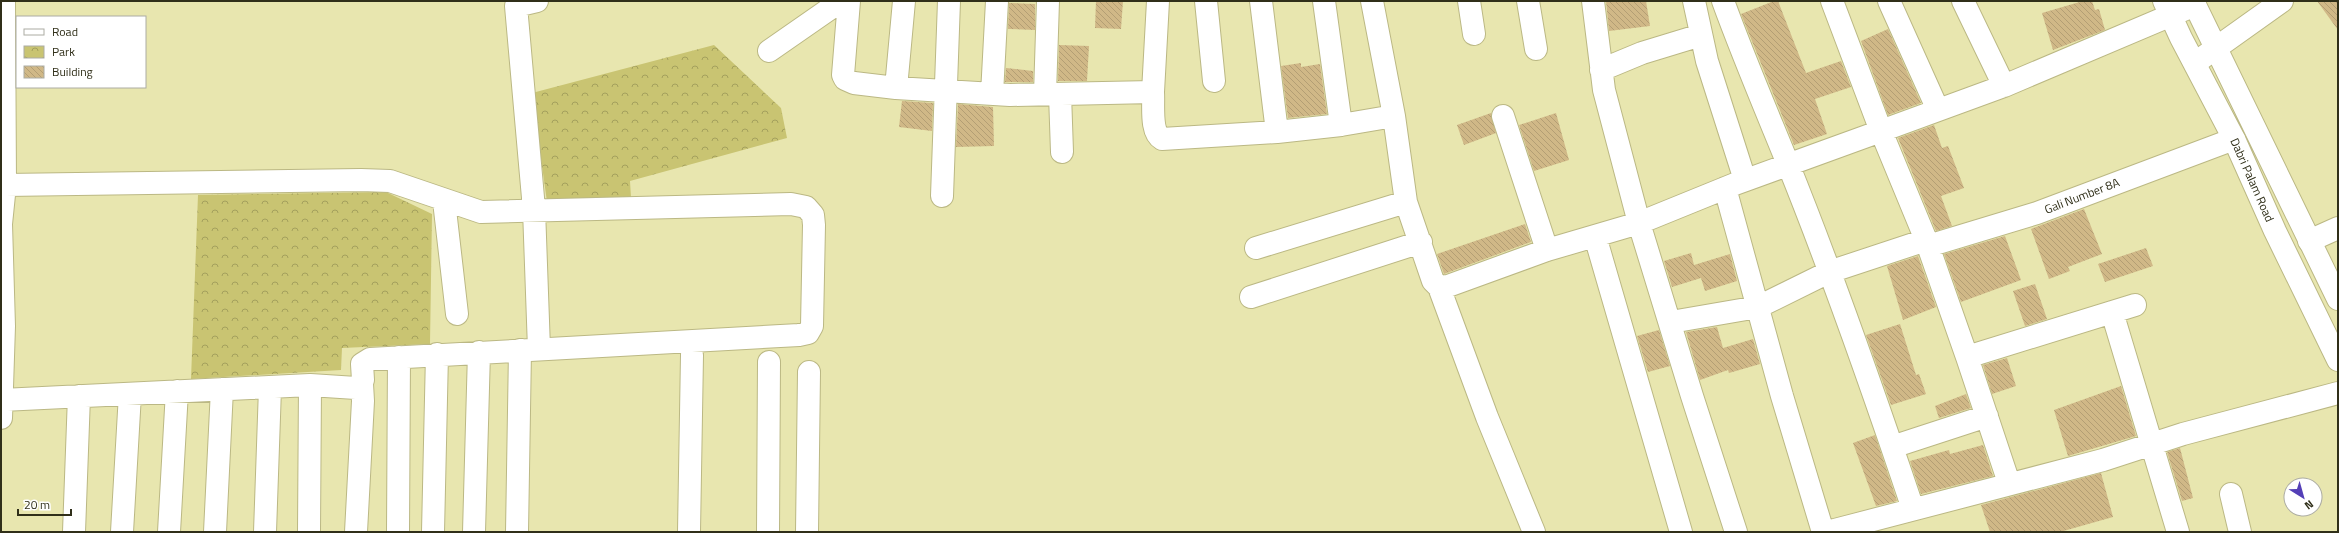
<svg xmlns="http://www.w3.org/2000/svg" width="2339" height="533" viewBox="0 0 2339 533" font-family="'Titillium Web',sans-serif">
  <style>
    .park { fill: url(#park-crowns) }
    .building { fill: url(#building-back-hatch) }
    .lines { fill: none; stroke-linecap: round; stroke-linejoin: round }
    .minor-casing { stroke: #bbb884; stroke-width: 24 }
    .major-casing { stroke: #bbb884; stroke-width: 24 }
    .minor { stroke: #fff; stroke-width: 22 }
    .major { stroke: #fff; stroke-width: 22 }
    .labels { text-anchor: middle; stroke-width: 3.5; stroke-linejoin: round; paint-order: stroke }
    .street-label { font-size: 12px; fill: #302f19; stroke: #fff }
  </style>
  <defs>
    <pattern id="park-crowns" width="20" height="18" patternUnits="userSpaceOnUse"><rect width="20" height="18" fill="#c9c472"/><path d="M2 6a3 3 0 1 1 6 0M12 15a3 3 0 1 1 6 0" fill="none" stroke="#a4a05d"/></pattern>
    <pattern id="building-back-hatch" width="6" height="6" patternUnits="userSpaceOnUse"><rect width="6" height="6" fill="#d0b887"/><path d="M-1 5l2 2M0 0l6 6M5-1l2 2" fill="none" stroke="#b39e74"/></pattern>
  </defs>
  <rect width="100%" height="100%" fill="#e8e6af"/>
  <path class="park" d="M714 45 781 108 787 138 630 181 631 198 547 202 532 93Z
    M386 192 432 214 430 344 342 348 341 370 191 379 198 195Z"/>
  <path class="building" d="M1096 1H1123L1121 29 1095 28Z
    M1606 1H1646L1650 26 1609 31Z
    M1774 1H1778L1806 73 1841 61 1851 87 1815 99 1827 134 1794 145 1741 14Z
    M2083 1H2092L2095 10 2099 9 2105 30 2053 50 2042 13Z
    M2317 1H2338V30Z
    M1009 3 1035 4V30L1008 29Z
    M1888 29 1921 103 1888 115 1861 41Z
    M1059 45 1089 46 1087 81H1058Z
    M1301 63V67L1320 64 1327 114 1288 118 1281 66Z
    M1006 68 1033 71V82H1005Z
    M902 101 933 103 932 131 899 127Z
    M958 104 993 107 994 146 956 147Z
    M1491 113 1496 133 1464 145 1457 125Z
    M1556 113 1569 160 1534 171 1519 125Z
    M1934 125 1942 148 1948 146 1964 188 1941 196 1952 226 1936 231 1898 138Z
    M2084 209 2102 254 2068 267 2070 271 2049 279 2031 229Z
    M1525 224 1531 242 1444 274 1437 254Z
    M2005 236 2021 280 1961 302 1944 254Z
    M2146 248 2153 266 2105 282 2098 264Z
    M1691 253 1694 265 1730 254 1737 281 1705 291 1701 278 1672 287 1664 261Z
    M1918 256 1936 307 1903 320 1887 266Z
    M2035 284 2047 319 2025 326 2013 291Z
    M1900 324 1916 375 1919 374 1926 394 1891 405 1866 335Z
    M1717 327 1723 348 1753 339 1760 364 1729 373 1728 370 1700 380 1686 332Z
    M1659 330 1670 366 1648 372 1637 336Z
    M2007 358 2016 386 1992 394 1983 365Z
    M2121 386 2136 436 2068 456 2054 410Z
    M1966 394 1971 408 1939 418 1935 406Z
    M1875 435 1897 501 1876 506 1853 443Z
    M1983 445 1993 476 1921 494 1910 461 1949 450 1950 454Z
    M2180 448 2193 498 2182 501 2167 452Z
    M2101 473 2113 517 2060 532H1990L1981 505Z"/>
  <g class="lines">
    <g class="minor-casing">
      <path id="minor" d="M537 1 516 6 534 209 539 349
        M849 1 843 75 845 79 854 83 896 88 1010 95 1153 92 1158 1
        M1206 1 1214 81
        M1261 1 1277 132
        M1324 1 1341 125
        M1469 1 1474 34
        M1528 1 1536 49
        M1593 1 1604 90 1639 223 1692 396 1736 532
        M1694 1 1707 61 1745 180
        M1723 1C1743 56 1766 110 1788 164 1834 278 1874 393 1913 509
        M1889 1 1938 110
        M1963 1 2004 86
        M769 51 841 1
        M2195 63 2282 1
        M1601 70 1642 53 1701 35
        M896 88 904 1
        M1153 92C1154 106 1150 132 1162 139L1277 132 1341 125 1394 116 1372 1
        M992 94 997 1
        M1045 94 1048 1
        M1060 94 1062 152
        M1394 116 1406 202 1433 281 1439 287 1448 286 1547 250 1639 223 1735 184 1881 131 1832 1
        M1503 116 1547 250
        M1725 188 1782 396 1823 532
        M942 196 949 1
        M444 201 457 314
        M1595 236 1681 532
        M2309 241 2338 228
        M1928 246 2037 213 2234 139
        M1256 248 1406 202
        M1439 287 1487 417 1534 532
        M1251 297 1421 242
        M2112 312 2178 532
        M1671 322 1758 307 1829 272 1926 240
        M1967 357 1926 240 1881 131 2004 86 2195 5
        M2 400 310 385 356 388 360 387 363 380 362 364 370 359 799 335 808 333 812 326 814 225 813 215 806 207 791 204 481 212 390 181 361 180 5 185
        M1 418 4 326 1 224 5 185 4 1
        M1892 447 1987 416
        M2009 483 1967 357 2135 305
        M2231 494 2240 532
        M74 532 79 396
        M122 532 130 394
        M169 532 177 391
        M215 532 222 389
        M265 532 270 388
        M309 532 310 385
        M356 532 363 401 362 384
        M398 532 399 357
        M433 532 437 354
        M474 532 479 352
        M517 532 520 350
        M689 532 692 355
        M768 532 769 362
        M807 532 809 372
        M1827 532 2103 460 2183 434 2338 393"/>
    </g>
    <g class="major-casing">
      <path id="major" d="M2164 1 2181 38 2234 139 2275 231 2338 360
        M2193 1 2338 299"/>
    </g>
    <use href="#minor" class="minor"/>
    <use href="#major" class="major"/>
  </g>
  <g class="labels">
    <g class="street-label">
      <text transform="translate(2252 180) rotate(66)" y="4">Dabri Palam Road</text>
      <text transform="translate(2082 196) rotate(-21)" y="4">Gali Number 8A</text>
    </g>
  </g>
  <rect width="2339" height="533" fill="none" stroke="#302f19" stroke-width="4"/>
  <rect x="16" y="16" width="130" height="72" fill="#ffffff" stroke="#acaca3"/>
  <rect x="24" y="29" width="20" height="6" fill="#ffffff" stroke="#acaca3"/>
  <text x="52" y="36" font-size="12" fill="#302f19">Road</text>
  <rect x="24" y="46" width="20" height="12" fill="url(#park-crowns)" stroke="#acaca3"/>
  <text x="52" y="56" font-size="12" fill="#302f19">Park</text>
  <rect x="24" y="66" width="20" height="12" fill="url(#building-back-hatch)" stroke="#acaca3"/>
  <text x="52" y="76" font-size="12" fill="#302f19">Building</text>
  <g transform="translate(2303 497) rotate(143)"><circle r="19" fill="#ffffff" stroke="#acaca3"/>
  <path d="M0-3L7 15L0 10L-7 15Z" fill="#543fb7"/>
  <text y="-6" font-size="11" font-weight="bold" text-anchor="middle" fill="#302f19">N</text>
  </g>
  <path d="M18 509v6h53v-6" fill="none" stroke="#302f19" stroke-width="2"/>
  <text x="24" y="509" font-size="12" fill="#302f19" stroke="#ffffff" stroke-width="3" paint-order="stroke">20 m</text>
</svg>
